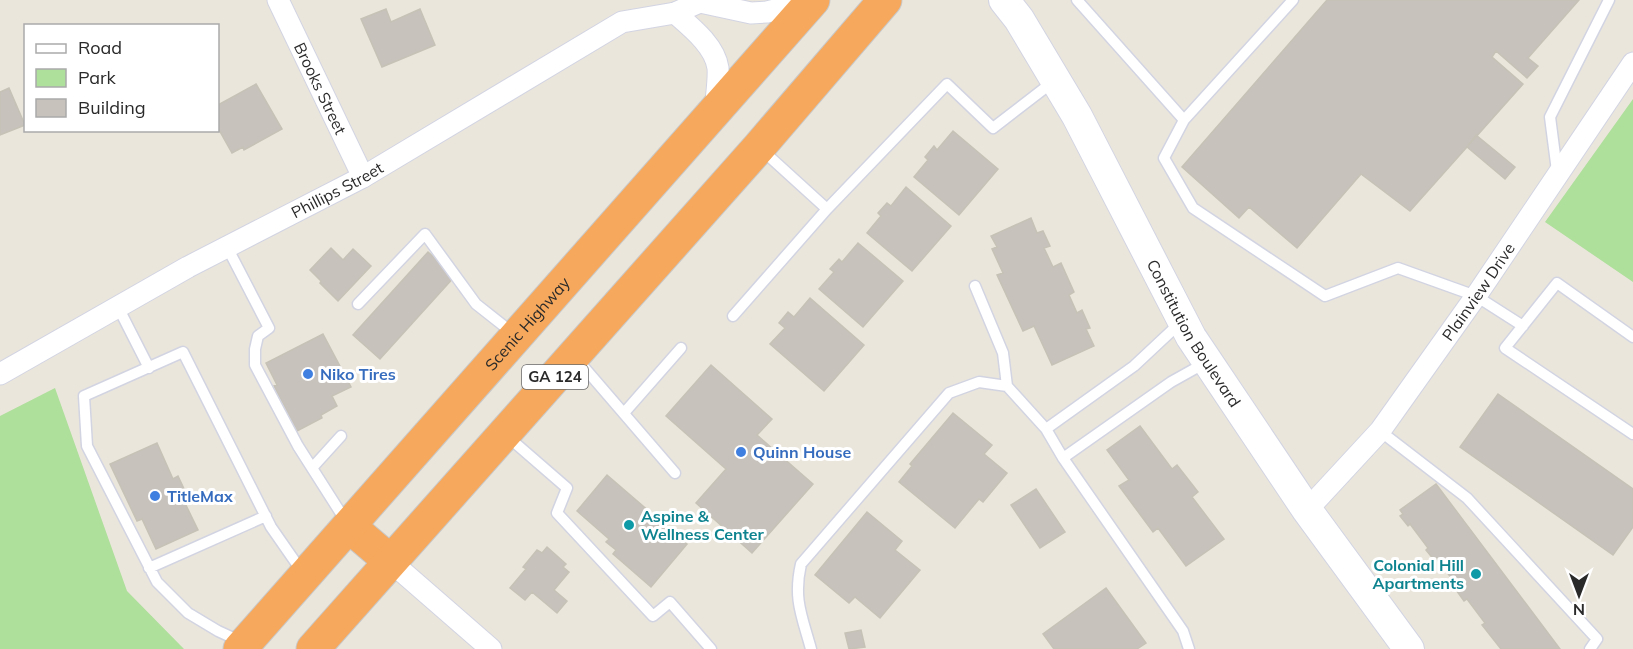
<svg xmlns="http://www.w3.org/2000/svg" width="1633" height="649" viewBox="0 0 1633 649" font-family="Mulish,sans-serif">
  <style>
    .green { fill: #aedf9b }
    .building { fill: #c7c2bc; stroke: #c6c2b6; stroke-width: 1.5 }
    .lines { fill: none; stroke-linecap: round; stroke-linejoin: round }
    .lane-casing { stroke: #d2d4e2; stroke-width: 13 }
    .street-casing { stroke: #d2d4e2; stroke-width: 23 }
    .secondary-casing { stroke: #d2d4e2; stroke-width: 32 }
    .highway-casing { stroke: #c8c8c8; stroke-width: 35 }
    .lane { stroke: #fff; stroke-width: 10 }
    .street { stroke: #fff; stroke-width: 21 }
    .secondary { stroke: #fff; stroke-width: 30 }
    .highway { stroke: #f6a85c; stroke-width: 33 }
    .shop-dot { fill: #3f7fe0; stroke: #fff; stroke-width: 2 }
    .culture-dot { fill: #0f9aa8; stroke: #fff; stroke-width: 2 }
    .labels { text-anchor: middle; stroke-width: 6; stroke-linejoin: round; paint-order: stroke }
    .shield { fill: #fff; stroke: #6a6a6a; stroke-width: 1.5 }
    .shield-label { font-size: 15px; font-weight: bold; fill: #2a2a2a }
    .street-label { font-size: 16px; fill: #2a2a2a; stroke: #fff }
    .shop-label { font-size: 16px; font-weight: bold; fill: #366cbe; stroke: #fff; text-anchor: start }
    .culture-label { font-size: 16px; font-weight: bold; fill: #0d838f; stroke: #fff; text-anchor: start }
  </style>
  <rect width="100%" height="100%" fill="#ebe6dc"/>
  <path class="green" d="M1633 99V282L1545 222Z
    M55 388 127 591 184 649H0V416Z"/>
  <path class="building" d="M1327 0H1579L1528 58 1538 66 1527 78 1496 51 1492 57 1523 84 1410 211 1361 174 1297 248 1249 207 1239 218 1182 167Z
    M386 9 391 22 420 9 435 45 382 67 361 19Z
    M256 84 282 129 244 150 243 147 232 153 218 128V105Z
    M9 88 25 125 0 135V92Z
    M953 131 998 169 959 215 914 177 928 160 925 157 934 146 937 150Z
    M1476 135 1515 167 1505 179 1467 147Z
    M906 187 951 226 912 271 867 233 881 216 878 213 887 203 891 206Z
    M1031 218 1037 233 1043 231 1050 246 1044 248 1053 267 1061 263 1074 292 1069 295 1077 313 1082 310 1090 328 1086 329 1094 346 1052 365 1034 326 1023 331 997 275 1003 273 992 249 997 247 991 236Z
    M858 243 903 281 863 327 819 289 834 272 830 269 839 259 842 262Z
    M331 248 343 260 353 249 371 266 338 301 320 283 321 281 310 270Z
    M428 252 455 276 380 359 353 335Z
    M810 298 864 345 824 391 770 344 785 328 779 323 788 312 794 317Z
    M323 334 351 387 332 396 337 406 321 415 322 418 297 431 274 386 277 385 266 363Z
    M711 365 772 419 757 435 813 484 752 553 696 503 726 469 666 416Z
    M1498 394 1633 489V527L1613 555 1460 447Z
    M953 413 992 445 984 454 1007 473 983 502 979 499 955 528 899 482 912 466 910 464Z
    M1140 426 1172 469 1177 465 1198 492 1192 497 1224 539 1186 566 1158 528 1153 532 1119 486 1129 480 1107 450Z
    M157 443 173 479 178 476 187 495 182 497 198 530 156 549 142 519 137 521 110 464Z
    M607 475 687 544 651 587 613 554 616 550 606 542 609 539 577 511Z
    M1436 484 1560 649H1501L1482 625 1485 623 1467 599 1464 601 1456 590 1459 588 1436 558 1434 560 1426 550 1428 548 1410 524 1408 526 1400 516 1403 514 1400 510Z
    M1036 489 1065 532 1040 548 1011 505Z
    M867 512 902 541 895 550 920 570 880 618 855 597 849 603 815 575Z
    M547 547 566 564 563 567 569 572 554 590 567 601 557 613 532 592 525 600 510 588 526 569 523 567 537 550 542 553Z
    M1106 588 1146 643 1137 649H1054L1043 634Z
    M861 630 865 647 849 649 845 633Z"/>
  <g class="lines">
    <g class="lane-casing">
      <path id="lane" d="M1077 0 1184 120
        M1293 0 1184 120 1164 158 1193 208 1325 296 1398 268 1476 296 1523 326
        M761 149 827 209 947 84 993 128 1054 81
        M1557 171 1550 117 1609 0
        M227 247 269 328 258 336 255 349V365L298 446 347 523
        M975 286 1003 353 1007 386
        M358 304 425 234 476 304 514 334
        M118 307 149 368
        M733 316 827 209
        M1633 337 1557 283 1505 348 1633 434
        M576 358 675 473
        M624 413 681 348
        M1046 429 1134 366 1180 323
        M1380 431 1467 498 1597 639 1590 649
        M507 436 567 488 557 513 653 616 670 602 711 649
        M1063 458 1171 382 1205 363
        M312 468 341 436
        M149 568 266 516
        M242 642 218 631 188 613 157 582 87 446 84 396 183 352 271 527 303 573
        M811 649C802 616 793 599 801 564L949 393 979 382 1007 386 1046 429 1063 458 1183 631 1189 649"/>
    </g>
    <g class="street-casing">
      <g id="street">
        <path id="s1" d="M278 0 363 177"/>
        <path d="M675 13C691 27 715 46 718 68 719 81 716 97 715 111"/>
        <path id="s2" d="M0 374 188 267 363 177 622 22 675 13 700 2 751 13 767 12 810 1"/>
        <path id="s3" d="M1307 510 1380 431 1476 296 1633 63"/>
        <path d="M390 561 491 649"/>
      </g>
    </g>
    <g class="secondary-casing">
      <g id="secondary">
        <path id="s4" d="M1004 0 1019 19 1077 116 1191 337 1307 510 1409 649"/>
      </g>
    </g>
    <g class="highway-casing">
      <g id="highway">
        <path d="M349 526 390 561"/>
        <path id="s5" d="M240 649 813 0"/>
        <path d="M313 649 759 147 885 0"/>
      </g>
    </g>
    <use href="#lane" class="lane"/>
    <use href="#street" class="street"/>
    <use href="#secondary" class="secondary"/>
    <use href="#highway" class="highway"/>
  </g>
  <g class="shop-dot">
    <circle cx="308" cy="374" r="6"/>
    <circle cx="741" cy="452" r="6"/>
    <circle cx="155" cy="496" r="6"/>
  </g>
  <g class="culture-dot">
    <circle cx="629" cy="525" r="6"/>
    <circle cx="1476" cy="574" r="6"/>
  </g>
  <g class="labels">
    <rect class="shield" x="522" y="365" width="66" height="24" rx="4.5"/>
    <g class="shield-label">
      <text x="555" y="382">GA 124</text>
    </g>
    <g class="street-label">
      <text dy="6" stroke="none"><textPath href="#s1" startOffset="98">Brooks Street</textPath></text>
      <text dy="6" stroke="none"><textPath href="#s2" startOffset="384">Phillips Street</textPath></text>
      <text dy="6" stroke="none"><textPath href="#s3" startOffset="278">Plainview Drive</textPath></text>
      <text dy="6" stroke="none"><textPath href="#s5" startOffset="434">Scenic Highway</textPath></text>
      <text dy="6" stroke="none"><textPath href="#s4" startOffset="384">Constitution Boulevard</textPath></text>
    </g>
    <g class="shop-label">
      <text x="320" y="380">Niko Tires</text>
      <text x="753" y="458">Quinn House</text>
      <text x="167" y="502">TitleMax</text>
    </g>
    <g class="culture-label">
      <text x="641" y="522">Aspine &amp;<tspan x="641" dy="18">Wellness Center</tspan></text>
      <text x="1464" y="571" text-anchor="end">Colonial Hill<tspan x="1464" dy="18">Apartments</tspan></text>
    </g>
  </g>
  <rect x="24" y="24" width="195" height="108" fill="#ffffff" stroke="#aaaaaa" stroke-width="1.5"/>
  <rect x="36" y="44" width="30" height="9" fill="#ffffff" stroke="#aaaaaa" stroke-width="1.5"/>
  <text x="78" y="54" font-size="18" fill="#2a2a2a">Road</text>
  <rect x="36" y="69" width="30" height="18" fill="#aedf9b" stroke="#aaaaaa" stroke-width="1.5"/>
  <text x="78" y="84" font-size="18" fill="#2a2a2a">Park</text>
  <rect x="36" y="99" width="30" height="18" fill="#c7c2bc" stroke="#aaaaaa" stroke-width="1.5"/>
  <text x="78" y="114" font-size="18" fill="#2a2a2a">Building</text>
  <g transform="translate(1579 595) rotate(180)" stroke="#ffffff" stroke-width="4.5" paint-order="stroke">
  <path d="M0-4.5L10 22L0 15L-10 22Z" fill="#2a2a2a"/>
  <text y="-9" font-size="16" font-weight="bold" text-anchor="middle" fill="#2a2a2a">N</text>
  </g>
</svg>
